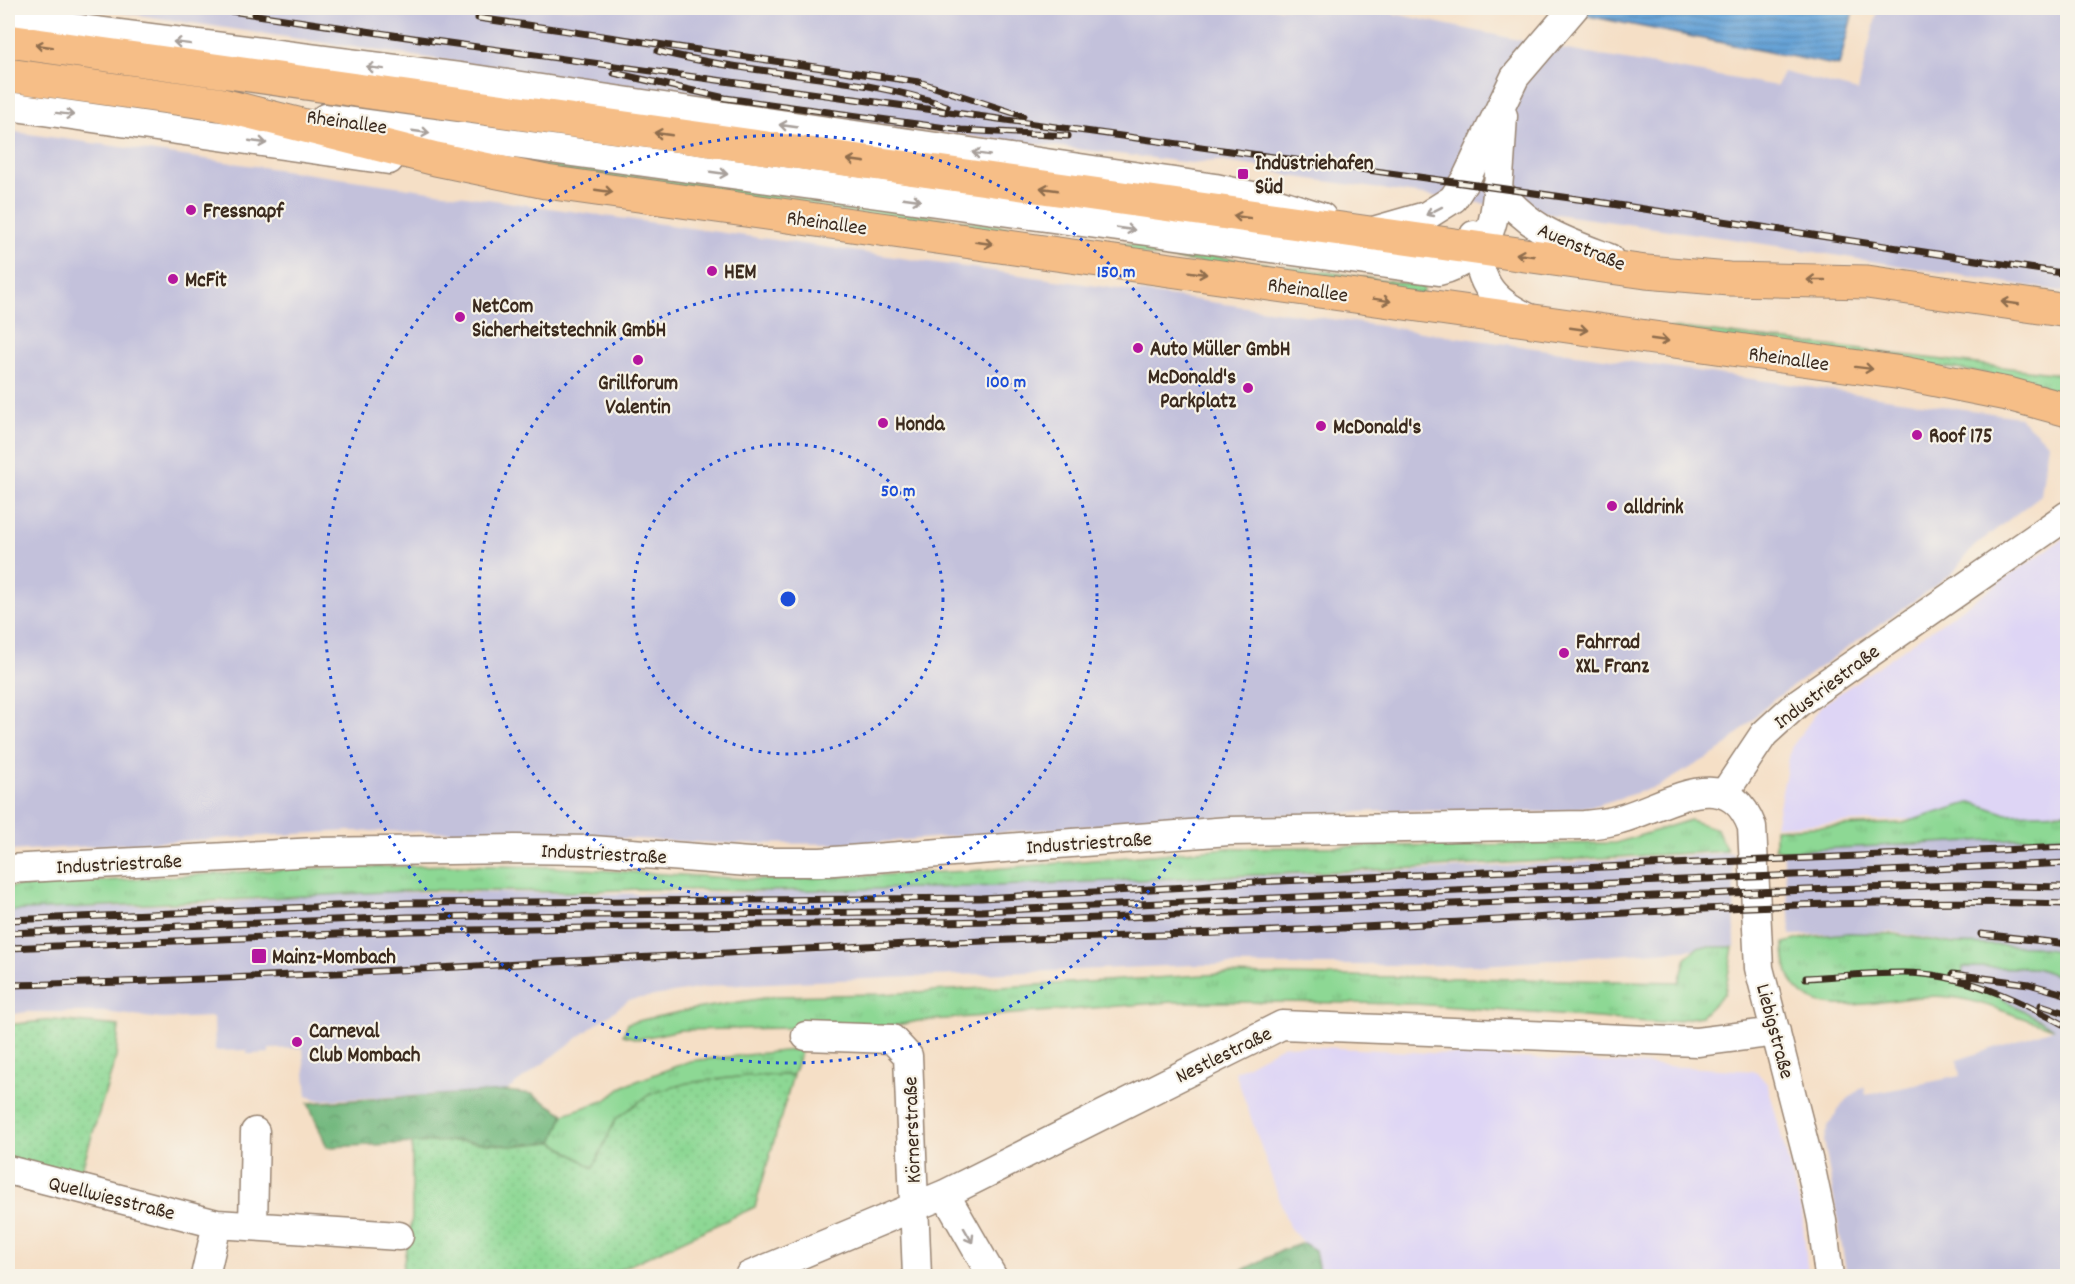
<svg xmlns="http://www.w3.org/2000/svg" width="2075" height="1284" viewBox="0 0 2075 1284" font-family="Dekko,sans-serif">
  <style>
    .built { fill: #ded5f5 }
    .industrial { fill: #c3c1db }
    .grass { fill: url(#grass-tufts); stroke: #648159; stroke-width: 1.5 }
    .forest { fill: url(#forest-crowns); stroke: #56714e; stroke-width: 1.5 }
    .park { fill: url(#park-dots); stroke: #648159; stroke-width: 1.5 }
    .water { fill: url(#water-rules); stroke: #50667a; stroke-width: 1.5 }
    .lines { fill: none; stroke-linecap: round; stroke-linejoin: round }
    .minor-casing { stroke: #988472; stroke-width: 31 }
    .major-casing { stroke: #988472; stroke-width: 35 }
    .minor { stroke: #fff; stroke-width: 28 }
    .major { stroke: #f6be87; stroke-width: 33 }
    .rail-casing { stroke: #3b2a1e; stroke-width: 7 }
    .rail { stroke: #f7f3e8; stroke-width: 4.5; stroke-dasharray: 14; stroke-linecap: butt }
    .oneway { stroke: #a79f9a }
    .oneway2 { stroke: #8f6d4d }
    .ring { fill: none; stroke: #1d4ed8; stroke-width: 3; stroke-dasharray: 3 6 }
    .poi-dot { fill: #b5179e; stroke: #f7f3e8; stroke-width: 2 }
    .labels { text-anchor: middle; stroke-width: 4.5; stroke-linejoin: round; paint-order: stroke }
    .street-label { font-size: 21px; fill: #3b2a1e; stroke: #f7f3e8 }
    .poi-label { font-size: 21px; font-weight: bold; fill: #3b2a1e; stroke: #f7f3e8; text-anchor: start }
    .centre { fill: #1d4ed8; stroke: #f7f3e8; stroke-width: 3 }
    .ring-label { font-size: 18px; text-anchor: middle; font-weight: bold; fill: #1d4ed8; stroke: #f7f3e8; stroke-width: 4.5; stroke-linejoin: round; paint-order: stroke }
  </style>
  <defs>
    <pattern id="grass-tufts" width="24" height="20" patternUnits="userSpaceOnUse" patternTransform="scale(1.5)"><rect width="24" height="20" fill="#8dd894"/><path d="M3 7l-1-3M5 7V3M7 7l1-3M15 17l-1-3M17 17v-4M19 17l1-3" fill="none" stroke="#7bba7f"/></pattern>
    <pattern id="forest-crowns" width="20" height="18" patternUnits="userSpaceOnUse" patternTransform="scale(1.5)"><rect width="20" height="18" fill="#72b87e"/><path d="M2 6a3 3 0 1 1 6 0M12 15a3 3 0 1 1 6 0" fill="none" stroke="#5f9667"/></pattern>
    <pattern id="park-dots" width="8" height="8" patternUnits="userSpaceOnUse" patternTransform="scale(1.5)"><rect width="8" height="8" fill="#8dd894"/><path d="M2 2h.1M6 6h.1" fill="none" stroke="#7bba7f" stroke-width="1.8" stroke-linecap="round"/></pattern>
    <pattern id="water-rules" width="6" height="5" patternUnits="userSpaceOnUse" patternTransform="scale(1.5)"><rect width="6" height="5" fill="#66a3d7"/><path d="M0 2.5h6" fill="none" stroke="#5585ae"/></pattern>
  </defs>
  <rect width="100%" height="100%" fill="#f7f3e8"/>
  <filter id="ink" filterUnits="userSpaceOnUse"><feTurbulence type="fractalNoise" baseFrequency=".0167" numOctaves="2"/><feDisplacementMap in="SourceGraphic" scale="12" xChannelSelector="R" yChannelSelector="G"/><feConvolveMatrix kernelMatrix="1 2 1 2 8 2 1 2 1" color-interpolation-filters="sRGB"/></filter>
  <filter id="wash" filterUnits="userSpaceOnUse"><feTurbulence type="fractalNoise" baseFrequency=".008" numOctaves="4" result="noise"/><feDisplacementMap in="SourceGraphic" scale="24" xChannelSelector="R" yChannelSelector="G"/><feGaussianBlur stdDeviation="1.35" result="paint"/><feColorMatrix in="noise" values="0 0 0 0 0 0 0 0 0 0 0 0 0 0 0 0 0 1.4 0 .05"/><feComposite in="paint" operator="in"/></filter>
  <g filter="url(#wash)">
    <rect width="100%" height="100%" fill="#f5dfc6"/>
    <path class="built" d="M2067 536V811L2007 814 1972 802 1918 819 1775 826 1791 748 1821 706Z
      M1284 1045 1756 1071 1768 1085 1802 1214 1808 1276H1320L1315 1250 1303 1243 1289 1227 1235 1072Z"/>
    <path class="industrial" d="M91 8H1367L1567 50 1777 86 1783 72 1858 91 1878 8H2067V292L1732 239 1289 176 1261 167 1217 161 1192 163 879 125Z
      M8 131 2019 417 2048 443 2041 495 1972 548 1953 573 1772 701 1721 750 1659 786 1597 805 1551 812 1403 810 1184 819 853 844 715 843 497 832 349 831 8 851Z
      M2067 836V956L1954 943 1894 932 1791 935 1783 851Z
      M1733 853 1735 946 1483 965H1193L722 985 629 1000 506 1091 320 1100 307 1096 303 1048 269 1049V1053L253 1054H247V1050L215 1051 214 1017 162 1019 104 1012H27L8 1015V911L215 903 369 892 686 894 971 887 1471 868Z
      M1963 967 2036 968 2067 979V1276H1847L1824 1140 1828 1125 1843 1103 1864 1086 1866 1095 1960 1076 1957 1060 2053 1029 1994 994 1962 982Z"/>
    <path class="grass" d="M373 137 1424 286 1423 294 481 161Z
      M1626 327 1689 329 2051 373 2067 377V394L1979 372Z
      M1972 802 2007 814 2067 812V836L1783 851 1775 849V829L1903 823Z
      M1690 820 1717 829 1727 851 1416 868 971 887 768 891 639 889 569 892 425 890 8 911V887L290 869 451 865 550 867 762 880 970 871 1229 848 1616 843Z
      M1849 933 1894 934 1954 944 2030 946 2067 953V979L2036 968 1963 967 1962 982 1994 994 2054 1028C2018 1019 1985 1000 1948 997 1888 990 1783 1044 1784 943L1809 937Z
      M1698 947H1733L1725 993 1701 1016 1661 1023 1416 1004 1280 1002H1172L918 1021 892 1026 680 1030 638 1039 623 1035 628 1023 689 1010 777 996 883 994 1221 974 1679 982 1686 958Z
      M802 1049 793 1075 747 1076 687 1083 616 1119 593 1168 553 1142 564 1114 606 1100 624 1086 690 1061Z"/>
    <path class="forest" d="M506 1091 532 1094 564 1114 553 1142 511 1146 459 1141 327 1147 308 1103Z
      M1303 1243 1315 1250 1320 1276H1231L1283 1250Z"/>
    <path class="park" d="M53 1020 119 1026 116 1057 79 1178 8 1160V1025Z
      M793 1075 755 1207 606 1276H401L412 1218V1143L459 1141 511 1146 553 1142 593 1168 616 1119 650 1094 687 1083 747 1076Z"/>
    <path class="water" d="M1548 8H1854L1839 66Z"/>
  </g>
  <g filter="url(#ink)">
    <g class="lines">
      <g class="minor-casing">
        <path id="minor" d="M8 20 459 77 1215 188 1266 199 1322 217
          M8 106 389 160
          M325 118 1439 271C1460 266 1479 252 1489 232 1499 211 1501 143 1503 116
          M1496 188C1532 231 1559 239 1609 258
          M1370 232 1426 216 1453 199 1466 179 1515 77 1574 8
          M1474 235C1481 281 1485 297 1529 318
          M1724 794 1764 734 1798 703 2068 515
          M8 869 316 852 515 849 592 850 749 862H821L1229 831 1584 825C1596 824 1609 823 1620 819 1665 807 1727 760 1752 827L1759 968 1812 1174 1822 1221 1829 1276
          M806 1036 892 1039 908 1056 917 1276
          M8 1170 217 1224 399 1236
          M945 1194 992 1276
          M253 1225 255 1132
          M205 1276 217 1224
          M749 1276 945 1194 1282 1025 1697 1042 1776 1032"/>
      </g>
      <g class="major-casing">
        <path id="major" d="M8 41 1646 272 1729 279 1867 282 2068 311
          M8 75 218 104 436 159 546 182 1902 373 2012 395 2068 410"/>
      </g>
      <use href="#minor" class="minor"/>
      <use href="#major" class="major"/>
      <g class="rail-casing">
        <path id="rail" d="M210 8 427 40 1592 201 2068 274
          M478 18 919 82 1023 116
          M658 51C753 76 854 74 947 106
          M614 73 725 98 961 130 1068 136
          M8 920 407 903 981 898 1188 887 1231 883 2068 847
          M8 933 408 917 981 911 2068 863
          M1981 934 2068 944
          M8 948 409 931 1049 920 1832 889 1958 885 2068 887
          M1953 974 2029 984 2068 995
          M1806 978C1838 976 1871 973 1903 973 1962 973 2017 999 2068 1027
          M8 985C315 978 622 957 929 943 1067 937 1205 935 1343 928 1584 917 1826 896 2068 904
          M2041 1005 2068 1014"/>
      </g>
      <use href="#rail" class="rail"/>
    </g>
    <defs><path id="oneway-shaft" d="M-6 0H5M1.5-3L5.5 0L1.5 3" fill="none" stroke-width="1.6" stroke-linecap="round" stroke-linejoin="round" transform="scale(1.5)"/></defs>
    <g class="oneway">
      <use href="#oneway-shaft" transform="translate(182 43) rotate(-173)"/>
      <use href="#oneway-shaft" transform="translate(375 68) rotate(-173)"/>
      <use href="#oneway-shaft" transform="translate(65 114) rotate(7)"/>
      <use href="#oneway-shaft" transform="translate(788 126) rotate(-172)"/>
      <use href="#oneway-shaft" transform="translate(421 132) rotate(8)"/>
      <use href="#oneway-shaft" transform="translate(258 142) rotate(8)"/>
      <use href="#oneway-shaft" transform="translate(981 154) rotate(-171)"/>
      <use href="#oneway-shaft" transform="translate(719 173) rotate(8)"/>
      <use href="#oneway-shaft" transform="translate(912 199) rotate(8)"/>
      <use href="#oneway-shaft" transform="translate(1434 211) rotate(153)"/>
      <use href="#oneway-shaft" transform="translate(1126 229) rotate(8)"/>
      <use href="#oneway-shaft" transform="translate(968 1235) rotate(60)"/>
    </g>
    <g class="oneway2">
      <use href="#oneway-shaft" transform="translate(44 46) rotate(-172)"/>
      <use href="#oneway-shaft" transform="translate(663 134) rotate(-172)"/>
      <use href="#oneway-shaft" transform="translate(856 161) rotate(-172)"/>
      <use href="#oneway-shaft" transform="translate(1049 189) rotate(-172)"/>
      <use href="#oneway-shaft" transform="translate(604 191) rotate(8)"/>
      <use href="#oneway-shaft" transform="translate(1242 217) rotate(-172)"/>
      <use href="#oneway-shaft" transform="translate(984 243) rotate(8)"/>
      <use href="#oneway-shaft" transform="translate(1525 255) rotate(-172)"/>
      <use href="#oneway-shaft" transform="translate(1198 273) rotate(8)"/>
      <use href="#oneway-shaft" transform="translate(1816 280) rotate(-180)"/>
      <use href="#oneway-shaft" transform="translate(1382 300) rotate(9)"/>
      <use href="#oneway-shaft" transform="translate(2010 303) rotate(-172)"/>
      <use href="#oneway-shaft" transform="translate(1579 329) rotate(8)"/>
      <use href="#oneway-shaft" transform="translate(1660 340) rotate(8)"/>
      <use href="#oneway-shaft" transform="translate(1864 368) rotate(7)"/>
    </g>
  </g>
  <g class="ring">
    <circle cx="788" cy="599" r="155"/>
    <circle cx="788" cy="599" r="309"/>
    <circle cx="788" cy="599" r="464"/>
  </g>
  <g class="poi-dot">
    <rect x="1237" y="168" width="12" height="12" rx="3"/>
    <circle cx="191" cy="210" r="6"/>
    <circle cx="712" cy="271" r="6"/>
    <circle cx="173" cy="279" r="6"/>
    <circle cx="460" cy="317" r="6"/>
    <circle cx="1138" cy="348" r="6"/>
    <circle cx="638" cy="360" r="6"/>
    <circle cx="1248" cy="388" r="6"/>
    <circle cx="883" cy="423" r="6"/>
    <circle cx="1321" cy="426" r="6"/>
    <circle cx="1917" cy="435" r="6"/>
    <circle cx="1612" cy="506" r="6"/>
    <circle cx="1564" cy="653" r="6"/>
    <rect x="251" y="948" width="16" height="16" rx="3"/>
    <circle cx="297" cy="1042" r="6"/>
  </g>
  <g class="labels">
    <g class="street-label">
      <text transform="translate(347 121) rotate(8)" y="7">Rheinallee</text>
      <text transform="translate(827 222) rotate(8)" y="7">Rheinallee</text>
      <text transform="translate(1582 246) rotate(23)" y="7">Auenstraße</text>
      <text transform="translate(1308 289) rotate(8)" y="7">Rheinallee</text>
      <text transform="translate(1789 358) rotate(8)" y="7">Rheinallee</text>
      <text transform="translate(1826 686) rotate(-37)" y="7">Industriestraße</text>
      <text transform="translate(1089 842) rotate(-4)" y="7">Industriestraße</text>
      <text transform="translate(604 853) rotate(3)" y="7">Industriestraße</text>
      <text transform="translate(119 863) rotate(-3)" y="7">Industriestraße</text>
      <text transform="translate(1776 1031) rotate(75)" y="7">Liebigstraße</text>
      <text transform="translate(1223 1054) rotate(-26)" y="7">Nestlestraße</text>
      <text transform="translate(911 1130) rotate(-92)" y="7">Körnerstraße</text>
      <text transform="translate(112 1197) rotate(14)" y="7">Quellwiesstraße</text>
    </g>
    <g class="poi-label">
      <text x="1255" y="169">Industriehafen<tspan x="1255" dy="24">Süd</tspan></text>
      <text x="203" y="217">Fressnapf</text>
      <text x="724" y="278">HEM</text>
      <text x="185" y="286">McFit</text>
      <text x="472" y="312">NetCom<tspan x="472" dy="24">Sicherheitstechnik GmbH</tspan></text>
      <text x="1150" y="355">Auto Müller GmbH</text>
      <text x="1236" y="383" text-anchor="end">McDonald's<tspan x="1236" dy="24">Parkplatz</tspan></text>
      <text x="638" y="389" text-anchor="middle">Grillforum<tspan x="638" dy="24">Valentin</tspan></text>
      <text x="895" y="430">Honda</text>
      <text x="1333" y="433">McDonald's</text>
      <text x="1929" y="442">Roof 175</text>
      <text x="1624" y="513">alldrink</text>
      <text x="1576" y="648">Fahrrad<tspan x="1576" dy="24">XXL Franz</tspan></text>
      <text x="272" y="963">Mainz-Mombach</text>
      <text x="309" y="1037">Carneval<tspan x="309" dy="24">Club Mombach</tspan></text>
    </g>
  </g>
  <circle cx="788" cy="599" r="9" class="centre"/>
  <g class="ring-label">
    <text x="1116" y="277">150 m</text>
    <text x="1006" y="387">100 m</text>
    <text x="898" y="496">50 m</text>
  </g>
  <rect width="2075" height="1284" fill="none" stroke="#f7f3e8" stroke-width="30"/>
</svg>
